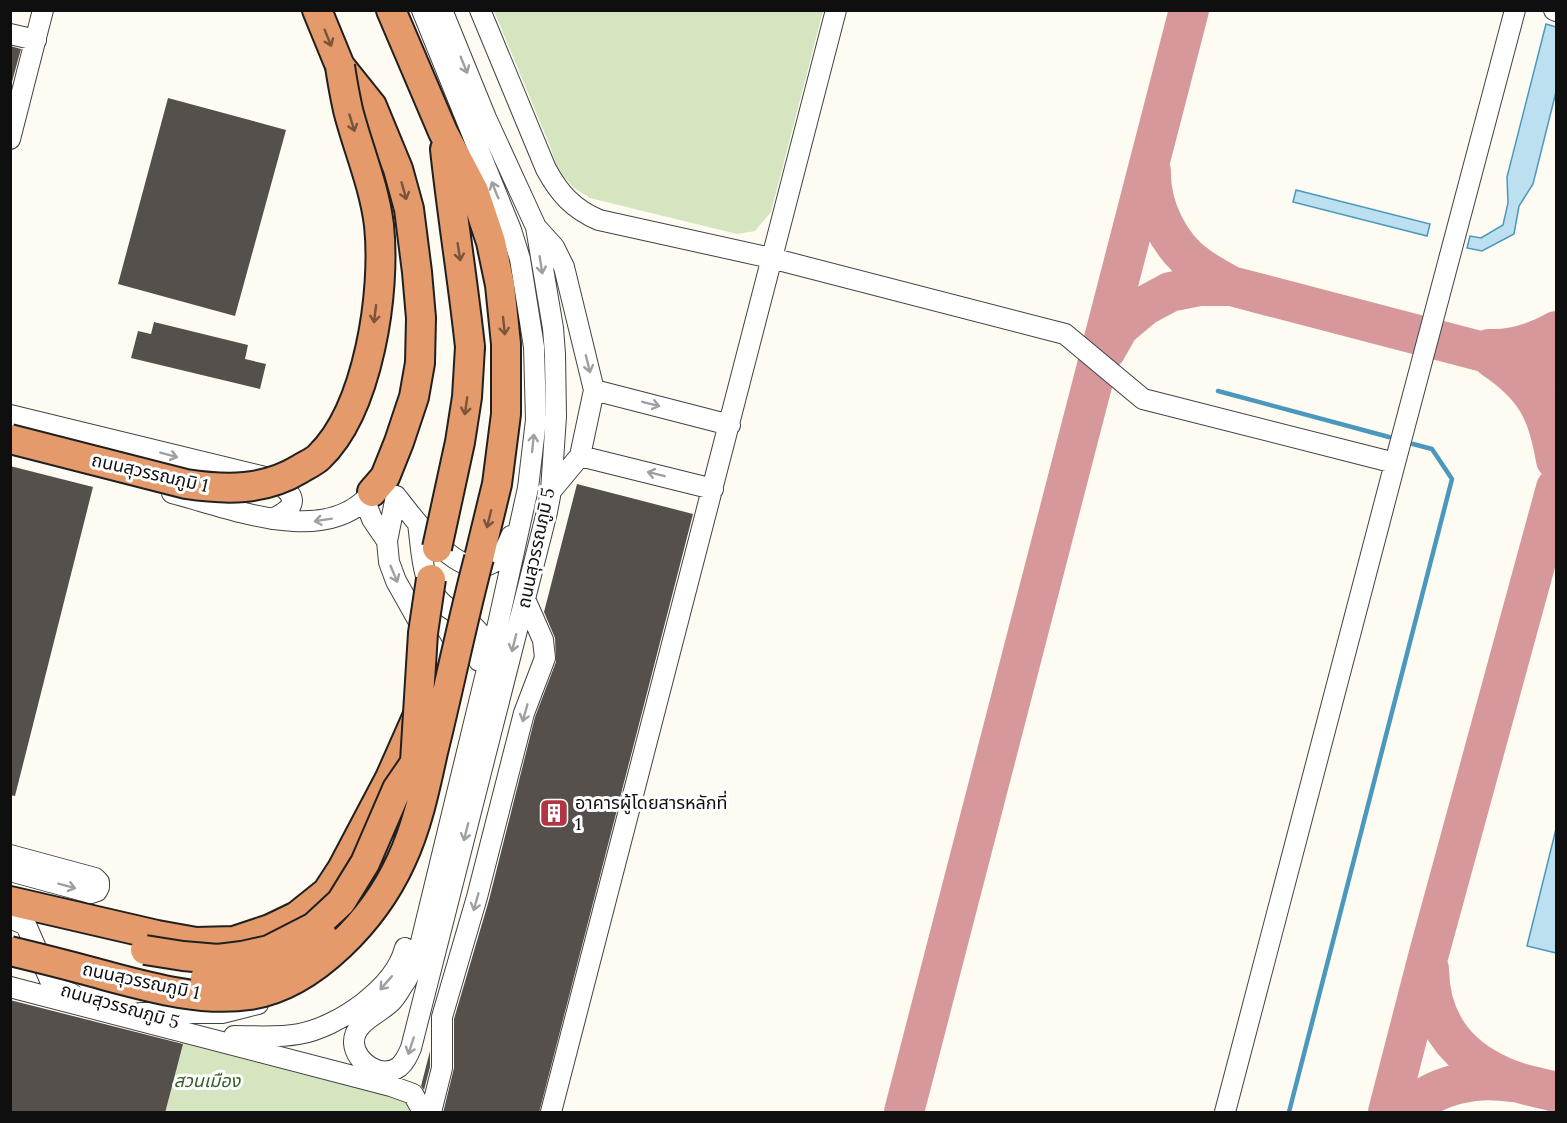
<svg xmlns="http://www.w3.org/2000/svg" width="1567" height="1123" viewBox="0 0 1567 1123" font-family="Lora,'Noto Sans Thai',serif">
  <style>
    .green { fill: #d5e5bf }
    .water { fill: #bce0f0; stroke: #4b98be; stroke-width: 1.5 }
    .lines { fill: none; stroke-linecap: round; stroke-linejoin: round }
    .stream { stroke: #4b98be; stroke-width: 4.5 }
    .taxiway { stroke: #d6989b; stroke-width: 40 }
    .building { fill: #56504c }
    .minor-casing { stroke: #424242; stroke-width: 22 }
    .highway-casing { stroke: #202020; stroke-width: 32 }
    .minor { stroke: #fff; stroke-width: 20 }
    .highway { stroke: #e49a6a; stroke-width: 28 }
    .highway-bridge-casing { stroke: #202020; stroke-width: 32; stroke-linecap: butt }
    .highway-bridge { stroke: #e49a6a; stroke-width: 28 }
    .oneway { stroke: #7a543c }
    .oneway2 { stroke: #9f9f9f }
    .labels { text-anchor: middle; stroke-width: 6; stroke-linejoin: round; paint-order: stroke }
    .street-label { font-size: 18px; fill: #0f0f0f; stroke: #fff }
    .poi-label { font-size: 18px; fill: #0f0f0f; stroke: #fff; text-anchor: start }
    .park-label { font-size: 18px; font-style: italic; fill: #366026; stroke: #fff }
  </style>
  <rect width="100%" height="100%" fill="#fdfbf2"/>
  <path class="green" d="M494 11H823L771 212 755 231 737 234 590 198 574 188 558 171 550 146Z
    M183 1041 408 1101 409 1112H165Z"/>
  <path class="water" d="M1546 24 1556 27V92L1533 184 1519 206 1514 234 1482 251 1467 248 1470 236 1481 238 1503 225 1508 203 1507 177Z
    M1296 190 1430 224 1427 236 1293 202Z
    M1556 829V953L1527 946Z"/>
  <g class="lines">
    <path class="stream" d="M1218 391 1389 437
      M1289 1112 1452 479 1432 449 1413 444"/>
    <path class="taxiway" d="M1151 171C1150 206 1169 247 1199 267 1209 274 1220 280 1231 286
      M1489 349C1514 350 1535 343 1556 331
      M1106 350 1119 327 1144 306 1170 292 1200 286H1231L1556 371
      M1493 358C1535 386 1548 411 1556 460
      M1429 969C1430 1025 1459 1060 1511 1080 1526 1086 1542 1088 1556 1092
      M904 1112 1189 10
      M1388 1112 1428 957 1556 488
      M1406 1112C1433 1085 1475 1076 1512 1082"/>
  </g>
  <path class="building" d="M10 46 21 49 10 89Z
    M168 98 286 130 235 316 118 284Z
    M154 322 248 345 245 359 266 364 260 389 131 358 138 331 151 334Z
    M10 466 93 487 15 796 10 795Z
    M577 484 693 514 539 1113H443L454 1068V1019L489 900 535 717 556 662 555 638 544 612Z
    M10 1000 183 1044 165 1113H10Z
    M430 1051V1067L424 1090 421 1086Z"/>
  <g class="lines">
    <g class="minor-casing">
      <path id="minor" d="M422 10 511 230 520 259 534 347 536 420 528 488 498 624 420 946C415 961 411 975 401 988 398 993 394 999 390 1003 378 1014 353 1023 354 1043 355 1062 381 1080 399 1067 405 1062 408 1055 411 1048L547 512 551 491 556 416 555 354 553 328 536 227 486 118 442 10
        M480 10 546 169C559 193 573 209 599 220L771 258 1065 334 1143 399 1395 463 1225 1112
        M1554 10 1556 11
        M10 34 36 40
        M10 139 43 10
        M536 227 554 247 564 267 594 390 580 456 551 491
        M594 390 730 425
        M10 415 273 479C296 495 301 506 272 519
        M580 456 713 489
        M1395 463 1515 10
        M172 493C231 508 327 549 372 492
        M396 496 387 541 389 562 396 581 437 654 435 679 428 705
        M396 496C421 528 482 612 511 536
        M365 501 372 519 387 541
        M418 524C422 551 421 585 443 604 457 615 474 623 483 638L479 661
        M10 855 95 878 99 882V887L97 891 91 893 10 871
        M375 889 396 820
        M10 918 26 925 53 987 72 994
        M10 987 391 1086 413 1094 423 1112
        M140 1013H222L258 1004
        M234 1036C255 1036 277 1038 299 1034 338 1027 395 988 405 948
        M431 1112 442 1068V1017L477 897 524 713 545 658 543 640 525 599
        M551 1112 836 10"/>
    </g>
    <g class="highway-casing">
      <path id="highway" d="M317 10 340 66 372 106 398 169 409 209 417 272 421 318 420 363 414 397 399 442 385 477 372 492
        M391 10 443 132 474 191 491 242 500 285 506 344V414L497 484 479 558
        M445 149C452 215 463 281 470 347
        M10 901 157 935 196 942 234 941 270 929 297 916 327 892 342 869 390 778 417 717"/>
    </g>
    <use href="#minor" class="minor"/>
    <use href="#highway" class="highway"/>
    <g class="highway-bridge-casing">
      <path id="highway-bridge" d="M10 439 186 484C226 490 264 491 300 469 306 465 314 462 319 457 369 409 386 291 379 225 374 185 358 149 348 110 345 96 342 80 340 66
        M437 548 460 442 467 397 470 347
        M414 778 423 633 431 579
        M145 950 183 956 218 959 242 956 269 950 314 927 341 902 365 863 397 789 419 757
        M10 951C43 959 75 967 107 976 152 988 203 1002 250 995 314 985 375 918 401 861 417 827 425 789 433 752 449 688 462 622 479 558
        M205 978C215 978 225 979 234 978 255 976 309 952 324 938"/>
    </g>
    <use href="#highway-bridge" class="highway-bridge"/>
  </g>
  <defs><path id="oneway-shaft" d="M-6 0H5M1.5-3L5.5 0L1.5 3" fill="none" stroke-width="1.6" stroke-linecap="round" stroke-linejoin="round" transform="scale(1.5)"/></defs>
  <g class="oneway">
    <use href="#oneway-shaft" transform="translate(328 38) rotate(68)"/>
    <use href="#oneway-shaft" transform="translate(352 123) rotate(73)"/>
    <use href="#oneway-shaft" transform="translate(404 191) rotate(74)"/>
    <use href="#oneway-shaft" transform="translate(459 252) rotate(81)"/>
    <use href="#oneway-shaft" transform="translate(375 314) rotate(97)"/>
    <use href="#oneway-shaft" transform="translate(504 326) rotate(84)"/>
    <use href="#oneway-shaft" transform="translate(466 406) rotate(98)"/>
    <use href="#oneway-shaft" transform="translate(489 519) rotate(104)"/>
  </g>
  <g class="oneway2">
    <use href="#oneway-shaft" transform="translate(464 65) rotate(68)"/>
    <use href="#oneway-shaft" transform="translate(495 190) rotate(-112)"/>
    <use href="#oneway-shaft" transform="translate(541 265) rotate(81)"/>
    <use href="#oneway-shaft" transform="translate(588 364) rotate(76)"/>
    <use href="#oneway-shaft" transform="translate(651 404) rotate(14)"/>
    <use href="#oneway-shaft" transform="translate(533 443) rotate(-84)"/>
    <use href="#oneway-shaft" transform="translate(169 455) rotate(15)"/>
    <use href="#oneway-shaft" transform="translate(656 474) rotate(-166)"/>
    <use href="#oneway-shaft" transform="translate(323 520) rotate(171)"/>
    <use href="#oneway-shaft" transform="translate(394 574) rotate(67)"/>
    <use href="#oneway-shaft" transform="translate(514 643) rotate(104)"/>
    <use href="#oneway-shaft" transform="translate(525 713) rotate(106)"/>
    <use href="#oneway-shaft" transform="translate(466 832) rotate(104)"/>
    <use href="#oneway-shaft" transform="translate(67 886) rotate(15)"/>
    <use href="#oneway-shaft" transform="translate(476 902) rotate(106)"/>
    <use href="#oneway-shaft" transform="translate(386 983) rotate(131)"/>
    <use href="#oneway-shaft" transform="translate(411 1046) rotate(108)"/>
  </g>
  <defs>
    <g id="building-square" transform="scale(1.5)"><rect x="-9" y="-9" width="18" height="18" rx="4" fill="#b03644" stroke="#fff"/><path d="M-4-6H4V6H1V3H-1V6H-4ZM-2.5-4.3h1.7v1.8h-1.7ZM.8-4.3h1.7v1.8H.8ZM-2.5-1h1.7V.8h-1.7ZM.8-1h1.7V.8H.8Z" fill="#fff"/></g>
  </defs>
  <g fill-rule="evenodd">
    <use href="#building-square" x="554" y="813"/>
  </g>
  <g class="labels">
    <g class="street-label">
      <text transform="translate(150 473) rotate(13)" y="6">ถนนสุวรรณภูมิ 1</text>
      <text transform="translate(536 548) rotate(-78)" y="6">ถนนสุวรรณภูมิ 5</text>
      <text transform="translate(141 981) rotate(12)" y="6">ถนนสุวรรณภูมิ 1</text>
      <text transform="translate(120 1006) rotate(16)" y="6">ถนนสุวรรณภูมิ 5</text>
    </g>
    <g class="poi-label">
      <text x="575" y="809">อาคารผู้โดยสารหลักที่<tspan x="575" dy="21">1</tspan></text>
    </g>
    <g class="park-label">
      <text x="207" y="1087">สวนเมือง</text>
    </g>
  </g>
  <rect width="1567" height="1123" fill="none" stroke="#0f0f0f" stroke-width="24"/>
</svg>
